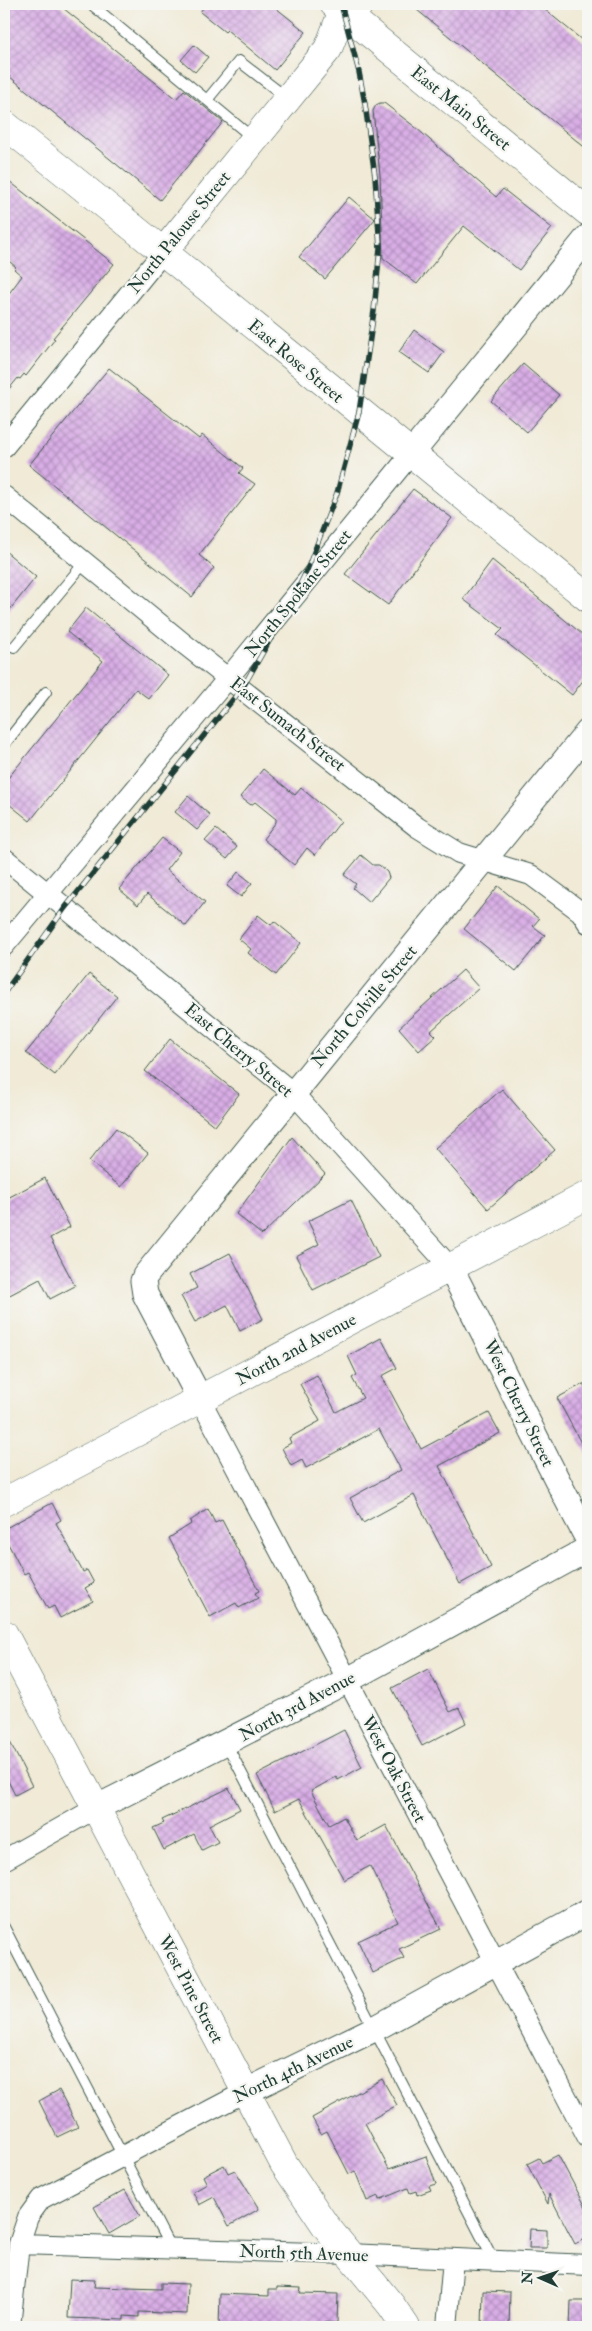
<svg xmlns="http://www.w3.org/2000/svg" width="592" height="2331" viewBox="0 0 592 2331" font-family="'IM FELL Double Pica',serif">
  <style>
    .building { fill: url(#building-cross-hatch) }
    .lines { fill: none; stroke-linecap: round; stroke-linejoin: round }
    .service-casing { stroke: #3e574c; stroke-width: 12 }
    .minor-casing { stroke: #3e574c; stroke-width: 22 }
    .tertiary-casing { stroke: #3e574c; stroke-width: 27 }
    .secondary-casing { stroke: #3e574c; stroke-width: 29 }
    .primary-casing { stroke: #3e574c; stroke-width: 29 }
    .service { stroke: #fff; stroke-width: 10 }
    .minor { stroke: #fff; stroke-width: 20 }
    .tertiary { stroke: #fff; stroke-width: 25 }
    .secondary { stroke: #fff; stroke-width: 28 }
    .primary { stroke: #fff; stroke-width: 28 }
    .rail-casing { stroke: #1f3d34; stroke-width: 5.5 }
    .rail { stroke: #f6f6f2; stroke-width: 4; stroke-dasharray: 11; stroke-linecap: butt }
    .labels { text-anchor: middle; stroke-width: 4.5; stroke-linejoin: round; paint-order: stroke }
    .street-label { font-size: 18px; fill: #1f3d34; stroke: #f6f6f2 }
  </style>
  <defs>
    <pattern id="building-cross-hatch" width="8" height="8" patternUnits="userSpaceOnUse" patternTransform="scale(1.25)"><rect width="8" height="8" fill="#d9ade6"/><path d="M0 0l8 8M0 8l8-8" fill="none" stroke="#af8ebb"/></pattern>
  </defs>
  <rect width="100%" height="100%" fill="#f6f6f2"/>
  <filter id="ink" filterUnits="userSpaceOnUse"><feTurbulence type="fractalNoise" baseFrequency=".02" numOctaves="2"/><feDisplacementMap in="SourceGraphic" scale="10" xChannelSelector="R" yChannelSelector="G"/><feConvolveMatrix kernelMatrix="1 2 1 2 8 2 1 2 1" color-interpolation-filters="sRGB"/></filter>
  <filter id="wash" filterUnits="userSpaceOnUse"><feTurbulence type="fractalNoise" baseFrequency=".0096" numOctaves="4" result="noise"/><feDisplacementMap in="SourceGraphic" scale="20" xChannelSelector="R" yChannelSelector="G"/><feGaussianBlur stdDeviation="1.12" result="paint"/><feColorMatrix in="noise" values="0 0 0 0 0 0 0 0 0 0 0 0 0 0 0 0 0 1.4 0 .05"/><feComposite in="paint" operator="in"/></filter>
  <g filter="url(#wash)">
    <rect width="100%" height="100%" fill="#f0ead6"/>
    <g id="blocks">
      <path class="building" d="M4 4H58L176 99 184 90 223 122 160 200 4 72Z
        M206 4H271L306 32 275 70 227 30 225 32 200 12Z
        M426 4H538L588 45V150L417 10Z
        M194 45 208 57 195 72 181 60Z
        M380 103H384L415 127 496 197 503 189 552 228 519 270 464 226 417 284 383 258 380 175 373 111 376 105Z
        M4 177 114 264 53 338 55 339 26 376 24 374 20 379 18 378 4 395V300L22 276 14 269 16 267 4 257Z
        M349 197 375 219 325 279 299 257Z
        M414 330 444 352 429 373 399 352Z
        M523 364 559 395 527 432 491 401Z
        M109 368 199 439 202 435 243 468 239 473 255 484 199 555 214 568 192 597 29 465Z
        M413 489 452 518 388 605 345 574Z
        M4 550 36 577 4 617Z
        M492 560 588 639V674L572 695 497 635 503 629 463 599Z
        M86 608 168 675 149 699 136 689 30 821 4 800V783L103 661 67 632Z
        M263 769 295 795 301 788 341 821 315 855 307 848 294 865 263 839 276 822V819L255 802 251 805 240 797Z
        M188 796 210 815 197 830 175 812Z
        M216 829 237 847 227 859 205 841Z
        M162 838 180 852 166 870 205 902 186 926 147 894 138 905 119 889Z
        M361 855 373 865H379L387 872 389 878 369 902 353 888 356 884 344 875Z
        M238 872 252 883 241 897 227 886Z
        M498 886 539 919 533 926 545 935 516 971 464 929Z
        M258 915 271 925 274 921 301 943 276 975 248 953 251 949 239 939Z
        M463 970 479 988 431 1031 436 1036 419 1051 399 1028Z
        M89 974 117 996 55 1075 26 1053Z
        M170 1039 239 1094 215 1126 145 1071Z
        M502 1089 555 1150 488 1209 435 1148Z
        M116 1128 148 1153 121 1187 89 1161Z
        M292 1137 325 1174 262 1235 236 1214Z
        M45 1178 70 1227 50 1238 75 1286 50 1299 40 1279 4 1298V1200Z
        M351 1200 379 1257 313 1290 296 1256 319 1244 308 1221Z
        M230 1253 263 1319 240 1331 227 1305 195 1322 181 1296 197 1288 190 1274Z
        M381 1338 397 1368 382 1376 421 1449 489 1413 500 1433 439 1466 491 1567 460 1584 414 1495 363 1523 350 1498 401 1470 379 1429 306 1468 302 1460 291 1466 282 1448 291 1443 289 1438 320 1421 300 1384 317 1375 336 1412 363 1398 352 1378 357 1375 348 1356Z
        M583 1384 588 1394V1456L557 1398Z
        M52 1503 61 1520 56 1523 83 1572 87 1570 94 1583 85 1588 93 1601 60 1618 54 1606 48 1609 28 1572 24 1574 4 1536V1529Z
        M208 1509 215 1523 222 1520 259 1591 255 1593 258 1598 239 1608 236 1603 210 1617 169 1538 191 1524 190 1521Z
        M428 1669 450 1712 459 1708 466 1723 422 1746 392 1688Z
        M4 1730 32 1786 15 1795 4 1773Z
        M344 1730 362 1767 338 1780 336 1777 311 1791 329 1825 344 1817 357 1841 386 1825 441 1929 399 1949 404 1958 373 1973 358 1941 398 1922 370 1866 344 1880 299 1799 275 1811 257 1775Z
        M229 1788 240 1809 209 1825 218 1842 202 1850 194 1834 164 1850 153 1828 164 1823 162 1820Z
        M382 2079 397 2105 365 2123 389 2169 426 2156 436 2184 429 2186 431 2190 417 2195 416 2191 410 2193 408 2188 379 2200 378 2196 367 2201 355 2171 349 2174 327 2131 321 2134 312 2118Z
        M59 2090 78 2127 57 2137 39 2101Z
        M558 2155 588 2211V2237L575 2244 549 2194 548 2204 527 2164 539 2158 542 2163Z
        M224 2165 228 2173 235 2170 259 2209 229 2226 214 2197 199 2205 193 2192 207 2184 203 2176Z
        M125 2190 140 2216 109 2234 94 2207Z
        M530 2229 547 2230V2248H529Z
        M70 2279 95 2280 94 2287 161 2289V2283L188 2284 187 2314 139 2312V2317L124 2316V2320L68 2318Z
        M277 2287 301 2288 300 2293 338 2294 337 2323 299 2322V2327H219L220 2294 269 2296V2289H277Z
        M483 2291 510 2292 509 2327H482Z
        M571 2301H588V2327H570Z"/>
    </g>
  </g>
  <g filter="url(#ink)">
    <use href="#blocks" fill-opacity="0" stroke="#3e574c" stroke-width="1"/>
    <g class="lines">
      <g class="service-casing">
        <path id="service" d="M91 4 254 139
          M207 100 239 61 287 98
          M14 647 85 562
          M4 745 46 692
          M226 1743 494 2261
          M4 1927 171 2249"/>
      </g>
      <g class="minor-casing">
        <path id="minor" d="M4 447 164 251
          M4 496 183 643 417 827 459 853 531 875 581 912 588 923
          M4 858 293 1093 450 1267
          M4 946 229 677 411 454
          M200 1399 588 2138
          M4 1860 96 1808
          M19 2244 349 2254 588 2265
          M10 2327 19 2244 28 2217 41 2199 245 2092
          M447 2327 453 2259"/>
      </g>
      <g class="tertiary-casing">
        <path id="tertiary" d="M411 454 588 237
          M450 1267C497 1357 540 1450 588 1539
          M200 1399 145 1294 143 1281 145 1276 588 732
          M96 1808 348 1680 588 1549
          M245 2092 374 2029 588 1912"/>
      </g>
      <g class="secondary-casing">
        <path id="secondary" d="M334 4 588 212
          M164 251 328 49 343 10 359 5
          M4 1502 588 1195
          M4 1634 284 2164 325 2225 391 2305 406 2327"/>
      </g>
      <g class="primary-casing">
        <path id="primary" d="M4 124C200 280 394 439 588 598"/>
      </g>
      <use href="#service" class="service"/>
      <use href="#minor" class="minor"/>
      <use href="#tertiary" class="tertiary"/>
      <use href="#secondary" class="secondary"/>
      <use href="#primary" class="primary"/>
      <g class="rail-casing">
        <path id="rail" d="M4 993 65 908 243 687 292 601 307 570 337 493 359 412 374 311 380 248 375 176 365 104 359 72 341 4"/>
      </g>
      <use href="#rail" class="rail"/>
    </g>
  </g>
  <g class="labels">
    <g class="street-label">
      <text transform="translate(461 108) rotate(39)" y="6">East Main Street</text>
      <text transform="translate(179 232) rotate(-51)" y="6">North Palouse Street</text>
      <text transform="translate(296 361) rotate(40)" y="6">East Rose Street</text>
      <text transform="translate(298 593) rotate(-51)" y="6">North Spokane Street</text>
      <text transform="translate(288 724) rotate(38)" y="6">East Sumach Street</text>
      <text transform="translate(364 1006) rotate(-50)" y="6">North Colville Street</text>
      <text transform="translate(239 1050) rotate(40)" y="6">East Cherry Street</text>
      <text transform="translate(296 1349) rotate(-28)" y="6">North 2nd Avenue</text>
      <text transform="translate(519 1403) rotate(64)" y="6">West Cherry Street</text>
      <text transform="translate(297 1706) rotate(-28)" y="6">North 3rd Avenue</text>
      <text transform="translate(394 1769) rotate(62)" y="6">West Oak Street</text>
      <text transform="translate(191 1989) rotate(62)" y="6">West Pine Street</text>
      <text transform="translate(293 2069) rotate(-26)" y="6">North 4th Avenue</text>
      <text transform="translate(304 2253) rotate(2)" y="6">North 5th Avenue</text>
    </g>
  </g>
  <rect width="592" height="2331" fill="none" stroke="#f6f6f2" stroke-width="20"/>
  <g transform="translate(540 2278) rotate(272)" stroke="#f6f6f2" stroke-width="4" paint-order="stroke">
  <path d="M0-4L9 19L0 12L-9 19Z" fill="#1f3d34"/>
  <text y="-8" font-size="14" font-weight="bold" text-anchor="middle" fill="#1f3d34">N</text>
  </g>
</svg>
